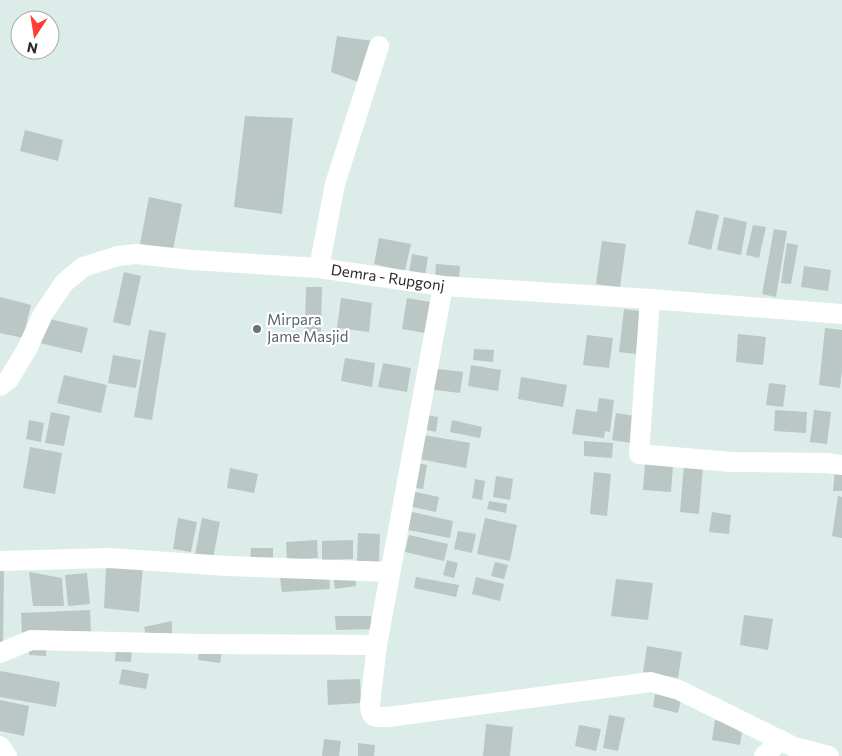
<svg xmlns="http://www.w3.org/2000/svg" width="842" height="756" viewBox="0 0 842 756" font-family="Commissioner,sans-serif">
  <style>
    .building { fill: #bac7c5 }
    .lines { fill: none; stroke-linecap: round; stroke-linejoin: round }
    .minor { stroke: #fff; stroke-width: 20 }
    .worship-dot { fill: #6b7280; stroke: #fff; stroke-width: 2 }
    .labels { text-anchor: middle; stroke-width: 4.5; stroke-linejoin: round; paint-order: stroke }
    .street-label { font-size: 15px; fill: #292929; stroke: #fff }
    .worship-label { font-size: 15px; fill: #5b616d; stroke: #fff; text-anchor: start }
  </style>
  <rect width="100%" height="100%" fill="#dbece9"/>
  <path class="building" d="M337 36 372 41 361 83 331 72Z
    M245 116 293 118 282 214 234 207Z
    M25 130 63 140 58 161 20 151Z
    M149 197 182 204 173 250 140 244Z
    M696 210 719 215 711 250 688 244Z
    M724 217 747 222 741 255 717 250Z
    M753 225 766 227 759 258 746 255Z
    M774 229 787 231 776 297 762 294Z
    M379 238 411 244 405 271 374 264Z
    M602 241 626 244 620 287 596 284Z
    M787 243 798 245 791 284 781 283Z
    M412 254 428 257 425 276 409 273Z
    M436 264 460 266 459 280 435 278Z
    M804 266 831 270 828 291 801 287Z
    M124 272 141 276 130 326 113 322Z
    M306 287H322L321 332H305Z
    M0 297 31 305 23 338 0 333Z
    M341 298 372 303 369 332 337 328Z
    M407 298 430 302 425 333 402 329Z
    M624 309 641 311 636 354 619 352Z
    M46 318 88 328 82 353 40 343Z
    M825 328 842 330V370L840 388 819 385Z
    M149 330 166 333 152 420 134 417Z
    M738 334 766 337 763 365 736 362Z
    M587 335 613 338 609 368 583 365Z
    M474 349 494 350 493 362 473 360Z
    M113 355 141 360 136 388 108 383Z
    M345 358 375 363 372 387 341 381Z
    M383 363 411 368 407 392 378 387Z
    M471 365 501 370 498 391 468 386Z
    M429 368 463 372 460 393 427 389Z
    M64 375 107 385 101 413 57 403Z
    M521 377 567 385 563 407 518 399Z
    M769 383 786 385 783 407 766 405Z
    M599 398 614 400 610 432 605 431 604 438 572 434 576 409 597 412Z
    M775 410 807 412 806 433 774 431Z
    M814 410 831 412 827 444 810 442Z
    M51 412 70 416 64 446 45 443Z
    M616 413 635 416 631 443 612 440Z
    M422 414 438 417 436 432 419 428Z
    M29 420 44 423 41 442 26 439Z
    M452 420 482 427 480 438 450 432Z
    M418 434 470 443 466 468 414 458Z
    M584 441 613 443 612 458 584 456Z
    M30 447 62 453 55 494 23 488Z
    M413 462 427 465 423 489 409 487Z
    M645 463 673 466 671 492 643 490Z
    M684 465 703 467 699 514 680 512Z
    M230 468 258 474 254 493 227 488Z
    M835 471 842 472V491H833Z
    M594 472 611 474 607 516 590 514Z
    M496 476 513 479 510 500 493 497Z
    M475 479 485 481 482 500 472 498Z
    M411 491 439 497 436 512 408 506Z
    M838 496 842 497V538L832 536Z
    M489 501 507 504 506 513 487 509Z
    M412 512 453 521 450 538 408 530Z
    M712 512 731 515 729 534 709 532Z
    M178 518 197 522 191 552 173 549Z
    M202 518 220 522 213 558 195 555Z
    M485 518 517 525 510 561 477 554Z
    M458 531 476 534 472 553 454 549Z
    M358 533 380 534 379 562 357 561Z
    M409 535 448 544 444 561 405 552Z
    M317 540 318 558 287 560 286 542Z
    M353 540V559L322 560V541Z
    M251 548H273V562H250Z
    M107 551 144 555 139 612 104 608Z
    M447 560 458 563 454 578 443 575Z
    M495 562 508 565 504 579 491 576Z
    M0 567H4L3 648H0Z
    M29 572 62 578 64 606H33Z
    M87 573 90 604 68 606 65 575Z
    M329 573 330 589 282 592 280 577Z
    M355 573 356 586 335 589 333 575Z
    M416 577 459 585 456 597 414 588Z
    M476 577 504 584 500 601 472 594Z
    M616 579 653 583 648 620 611 616Z
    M90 610 91 633 22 636 21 613Z
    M744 615 773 619 768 650 740 645Z
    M335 616H371L372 629 336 630Z
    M172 621V641L147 640 144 627Z
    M30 643 46 644V656L29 655Z
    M116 646 132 647 131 662 115 661Z
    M647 646 682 652 678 678 643 672Z
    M199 648 222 651 220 663 198 660Z
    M122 669 149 674 146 689 119 684Z
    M0 671 60 682 56 707 0 697Z
    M360 679 361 703 328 705 327 680Z
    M655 694 681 700 678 713 653 707Z
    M0 700 29 706 24 736 0 731Z
    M609 715 625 718 618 751 603 748Z
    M715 720 743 724 740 745 712 740Z
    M486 724 513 727 510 756H483Z
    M579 725 601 729 596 751 575 746Z
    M324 739 341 741 339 756H322Z
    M358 743 375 745 374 756H358Z"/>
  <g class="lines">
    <g class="minor">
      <path d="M319 268 335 184 379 46"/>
      <path d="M443 286 377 645 370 704C370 719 375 717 388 717L651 682 679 690 794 747 829 756"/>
      <path d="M650 299 639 454 731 462 827 463 842 465"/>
      <path id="s1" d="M0 386 9 379 27 349 43 314 64 283 83 267 118 256 136 254 192 260 319 268 443 286 650 299 842 314"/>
      <path d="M0 561 109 558 227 566 390 572"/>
      <path d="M0 653 31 640 201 644 377 645"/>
      <path d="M0 746 7 756"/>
      <path d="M764 756 781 740"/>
    </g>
  </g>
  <circle class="worship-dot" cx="257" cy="329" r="5"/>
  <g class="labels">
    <g class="street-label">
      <text dy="5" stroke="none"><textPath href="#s1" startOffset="455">Demra - Rupgonj</textPath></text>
    </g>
    <g class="worship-label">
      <text x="267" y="325">Mirpara<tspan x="267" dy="17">Jame Masjid</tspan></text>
    </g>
  </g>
  <g transform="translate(35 35) rotate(192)"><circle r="24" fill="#ffffff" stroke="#a9a9a9"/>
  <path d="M0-4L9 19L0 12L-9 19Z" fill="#ff3d35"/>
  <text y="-8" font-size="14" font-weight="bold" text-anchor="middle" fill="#292929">N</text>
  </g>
</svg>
